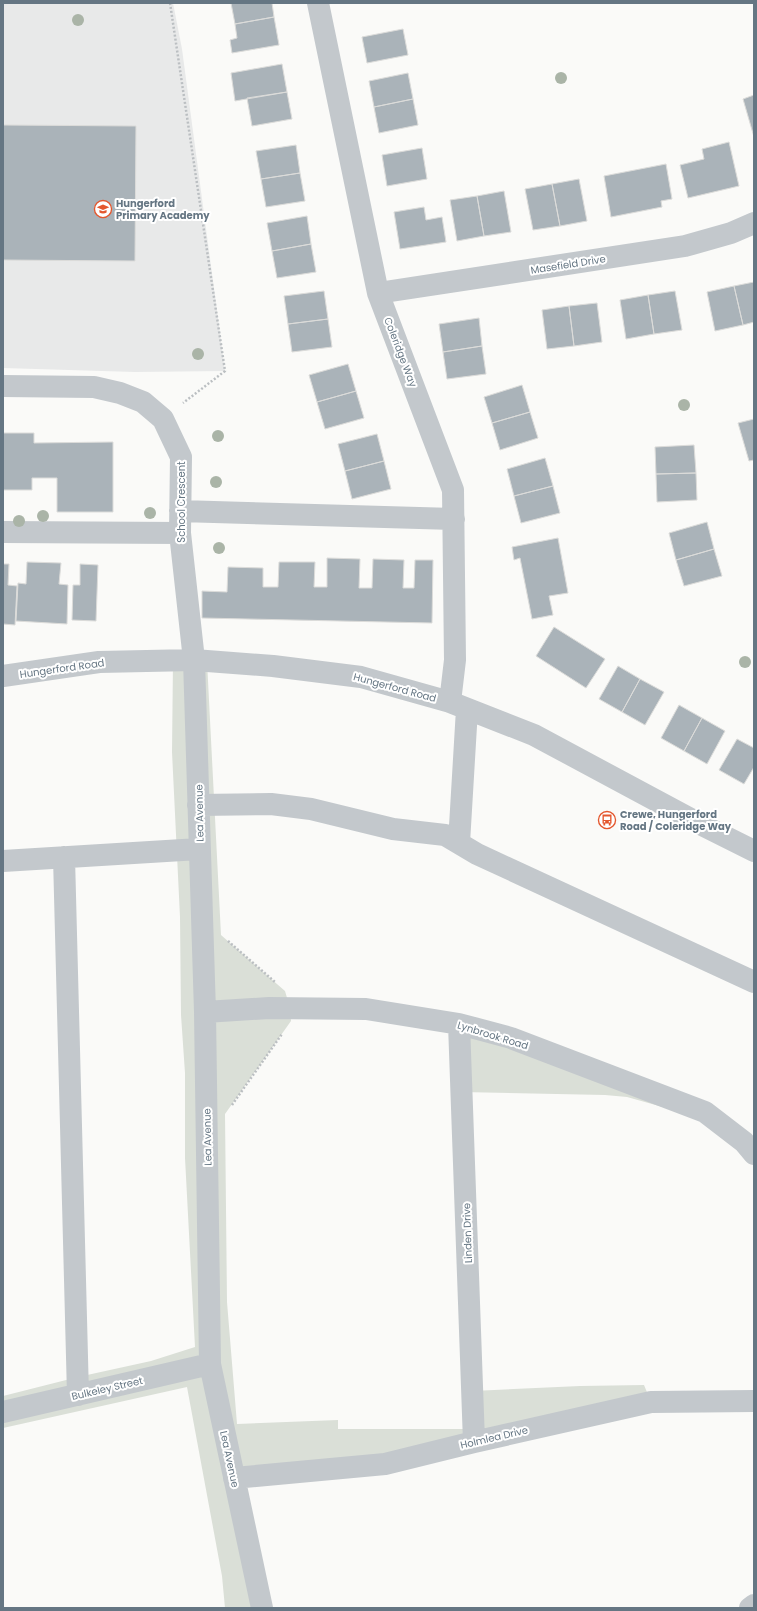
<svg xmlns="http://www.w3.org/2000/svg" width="757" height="1611" viewBox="0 0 757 1611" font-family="Poppins,sans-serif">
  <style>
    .built { fill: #e8e9e9 }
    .green { fill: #dadfd7 }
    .building { fill: #aab3b9; stroke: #dcdcda }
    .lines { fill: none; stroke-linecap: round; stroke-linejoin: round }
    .path { stroke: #bbbfc2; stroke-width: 2.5; stroke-dasharray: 2 2; stroke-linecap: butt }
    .minor { stroke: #c3c8cc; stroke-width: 22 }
    .tree { fill: #aab4a7 }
    .labels { text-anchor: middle; stroke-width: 4; stroke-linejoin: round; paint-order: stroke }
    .poi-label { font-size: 10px; font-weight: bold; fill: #657683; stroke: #fff; text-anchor: start }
    .street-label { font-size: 10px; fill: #657683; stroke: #fff }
  </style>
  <rect width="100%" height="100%" fill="#fafaf8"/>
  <path class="built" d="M3 3H173L182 49 225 371 135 372 3 368Z"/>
  <path class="green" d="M173 661H207L221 935 285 991 290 1008 291 1021 225 1114 227 1302 237 1424 338 1420V1429H474L473 1391 580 1386 644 1385 651 1402 474 1442 234 1478 262 1608H225L222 1576 187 1387 3 1428V1396L78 1377 151 1361 195 1347 185 1158V1073L181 1015 180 917 172 752Z
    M459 1024 677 1111 627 1097 605 1095 461 1092Z"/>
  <path class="building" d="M231 3H272L274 17 235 24Z
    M274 17 279 45 232 53 230 40 237 38 235 24Z
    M403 29 408 55 367 63 362 37Z
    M282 64 287 92 235 101 231 73Z
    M408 73 413 99 374 107 369 81Z
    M287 92 292 119 252 126 247 98Z
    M754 95V137L743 99Z
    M413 99 418 125 379 133 374 107Z
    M3 125 136 126 135 261 3 260Z
    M729 142 739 186 688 198 680 165 704 159 702 149Z
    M296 145 300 173 261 179 256 151Z
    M422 148 427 179 387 186 382 155Z
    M666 164 672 199 661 201 662 207 611 217 604 176Z
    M300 173 305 201 266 207 261 179Z
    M579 179 587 221 560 226 552 184Z
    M552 184 560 226 533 230 525 189Z
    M504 191 511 232 484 236 477 196Z
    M477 196 484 236 457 241 450 200Z
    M424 207 426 220 442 217 446 242 400 249 394 212Z
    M307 216 311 244 272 251 267 223Z
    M311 244 316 272 277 278 272 251Z
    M754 282V322L743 325 734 286Z
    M734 286 743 325 715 331 707 292Z
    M324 291 328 319 288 324 284 296Z
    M675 291 682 330 654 334 648 295Z
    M648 295 654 334 626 339 620 300Z
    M597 303 602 342 574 346 569 306Z
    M569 306 574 346 547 349 542 310Z
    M479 318 482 346 443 352 439 324Z
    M328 319 332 347 292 352 288 324Z
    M482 346 486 374 447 379 443 352Z
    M348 364 356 391 317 402 309 375Z
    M522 385 530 412 492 423 484 397Z
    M356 391 364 418 325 429 317 402Z
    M530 412 538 438 500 450 492 423Z
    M754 419V460L749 461 738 423Z
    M3 433H34V443L113 442V512H57V478H32V490H3Z
    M377 434 384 461 345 471 338 444Z
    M694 445 696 473 656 474 655 447Z
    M545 458 553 486 514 496 507 469Z
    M384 461 391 489 352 499 345 471Z
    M696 473 697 500 657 502 656 474Z
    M553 486 560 513 521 523 514 496Z
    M707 522 714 549 676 560 669 533Z
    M558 538 568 593 549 596 553 615 532 619 520 558 514 560 512 547Z
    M714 549 722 576 684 586 676 560Z
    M327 558 360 559 359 588H372L373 559 404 560 403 588H414L415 560H433L432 623 202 618V591L227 592 228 567 263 568V587H278L279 562H315L314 587H327Z
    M27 562 61 563 59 584 68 585 67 624 16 621 18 583 26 584Z
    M3 564H9L8 585 17 586 15 625 3 624Z
    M80 564 98 565 96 621 72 620 73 585H80Z
    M554 627 605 659 586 688 536 656Z
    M618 666 640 679 622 712 599 699Z
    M640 679 664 692 645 725 622 712Z
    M679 705 702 718 684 751 661 738Z
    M702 718 725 731 707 764 684 751Z
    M737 739 754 748V767L744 784 719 770Z"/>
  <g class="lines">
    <path class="path" d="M170 3 225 371 183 403
      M228 941 275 982
      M232 1105 282 1034"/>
    <path class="minor" d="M318 3 378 293 453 490 455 660 450 702
      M378 293 685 246 731 233 754 223
      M3 386 94 387 120 393 143 402 163 419 181 457 180 533 194 660 205 1012 210 1364 262 1608
      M180 511 454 519
      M3 532 180 533
      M3 676 99 662 194 660 273 666 361 677 450 702 534 735 698 823 754 851
      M198 805 271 804 311 809 393 829 445 835 477 854 754 982
      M459 843 467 709
      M64 857 78 1395
      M3 861 199 849
      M205 1012 269 1008 366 1009 459 1024 511 1038 705 1112 744 1142 754 1154
      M459 1024 474 1442
      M3 1412 210 1364
      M234 1478 385 1464 474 1442 651 1402 754 1401
      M750 1608 754 1605"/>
  </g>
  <g class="tree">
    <circle cx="78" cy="20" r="6"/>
    <circle cx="561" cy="78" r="6"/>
    <circle cx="198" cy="354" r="6"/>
    <circle cx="684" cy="405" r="6"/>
    <circle cx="218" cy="436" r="6"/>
    <circle cx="216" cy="482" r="6"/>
    <circle cx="150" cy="513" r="6"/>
    <circle cx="43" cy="516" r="6"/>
    <circle cx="19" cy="521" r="6"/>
    <circle cx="219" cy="548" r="6"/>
    <circle cx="745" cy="662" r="6"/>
  </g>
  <defs>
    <g id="school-ring" transform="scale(0.9)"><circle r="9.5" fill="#fff" stroke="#e4572e" stroke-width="1.5"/><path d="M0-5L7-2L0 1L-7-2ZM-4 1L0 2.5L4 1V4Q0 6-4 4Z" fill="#e4572e"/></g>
    <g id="bus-ring" transform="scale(0.9)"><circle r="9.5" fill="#fff" stroke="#e4572e" stroke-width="1.5"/><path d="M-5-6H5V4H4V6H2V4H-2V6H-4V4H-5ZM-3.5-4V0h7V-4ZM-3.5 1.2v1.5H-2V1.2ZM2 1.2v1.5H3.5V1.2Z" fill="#e4572e"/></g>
  </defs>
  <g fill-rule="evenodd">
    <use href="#school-ring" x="103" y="209"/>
    <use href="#bus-ring" x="607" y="820"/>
  </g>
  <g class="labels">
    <g class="poi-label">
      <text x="116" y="207">Hungerford<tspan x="116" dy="12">Primary Academy</tspan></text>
      <text x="620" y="818">Crewe, Hungerford<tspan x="620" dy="12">Road / Coleridge Way</tspan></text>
    </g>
    <g class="street-label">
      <text transform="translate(568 264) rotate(-9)" y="4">Masefield Drive</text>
      <text transform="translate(401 352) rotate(69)" y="4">Coleridge Way</text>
      <text transform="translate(181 502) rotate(-90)" y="4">School Crescent</text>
      <text transform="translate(62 668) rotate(-8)" y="4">Hungerford Road</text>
      <text transform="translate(395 687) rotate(15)" y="4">Hungerford Road</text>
      <text transform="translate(199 813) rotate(-91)" y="4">Lea Avenue</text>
      <text transform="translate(493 1035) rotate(17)" y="4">Lynbrook Road</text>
      <text transform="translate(207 1137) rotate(-91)" y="4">Lea Avenue</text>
      <text transform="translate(467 1233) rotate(-92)" y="4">Linden Drive</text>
      <text transform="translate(107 1388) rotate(-13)" y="4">Bulkeley Street</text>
      <text transform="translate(494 1437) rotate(-13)" y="4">Holmlea Drive</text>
      <text transform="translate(230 1459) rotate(78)" y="4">Lea Avenue</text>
    </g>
  </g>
  <rect width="757" height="1611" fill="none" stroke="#657683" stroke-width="8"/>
</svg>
